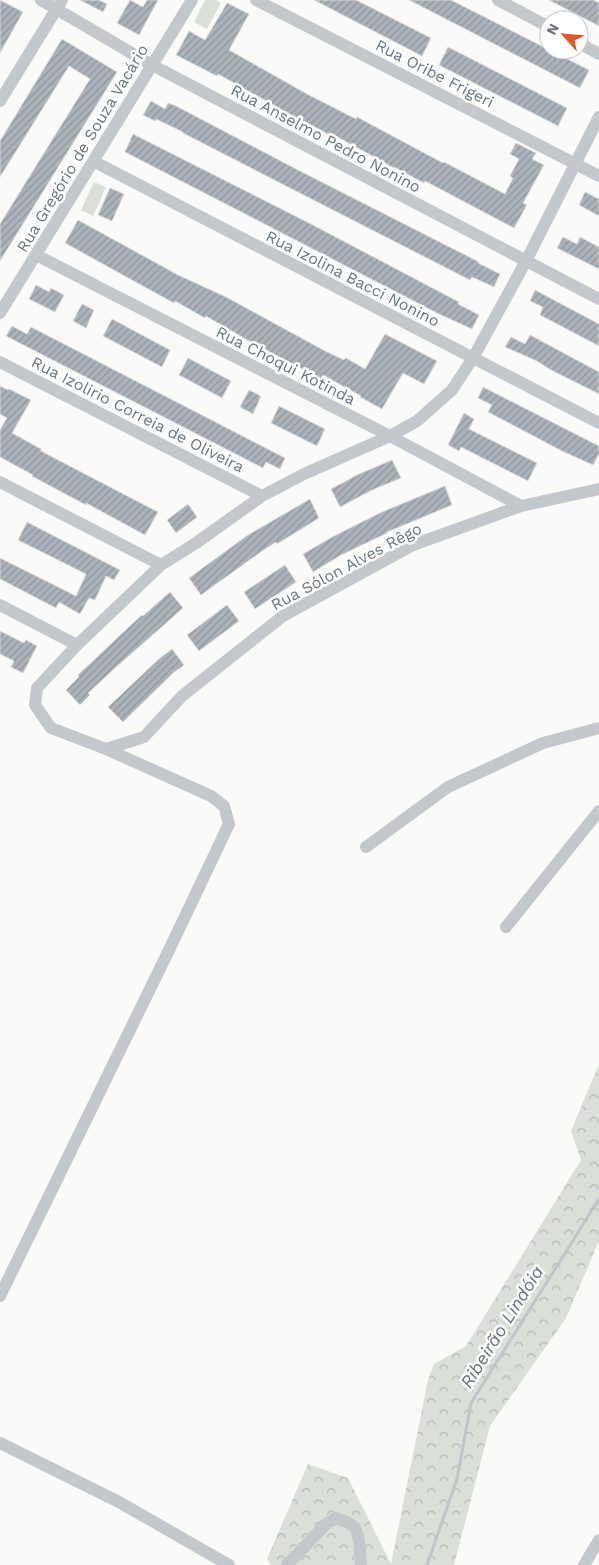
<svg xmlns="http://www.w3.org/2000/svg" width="599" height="1565" viewBox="0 0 599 1565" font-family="'Work Sans',sans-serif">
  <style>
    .forest { fill: url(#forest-crowns) }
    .garden { fill: #dadfd7 }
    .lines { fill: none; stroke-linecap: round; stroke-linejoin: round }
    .stream { stroke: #bbc7cb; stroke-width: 3 }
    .building { fill: url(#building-hatch); stroke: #dcdcda }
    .minor { stroke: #c3c8cc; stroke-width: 12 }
    .labels { text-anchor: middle; stroke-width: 5; stroke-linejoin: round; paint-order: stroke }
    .street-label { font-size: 16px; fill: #657683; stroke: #fff }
    .water-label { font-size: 18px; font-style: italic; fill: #60757c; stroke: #fff }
  </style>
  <defs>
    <pattern id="forest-crowns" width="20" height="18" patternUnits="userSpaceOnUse" patternTransform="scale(1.25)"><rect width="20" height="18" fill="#dadfd7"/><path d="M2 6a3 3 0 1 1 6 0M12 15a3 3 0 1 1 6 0" fill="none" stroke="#b4b9b4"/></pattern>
    <pattern id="building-hatch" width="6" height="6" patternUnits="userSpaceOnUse" patternTransform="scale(1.25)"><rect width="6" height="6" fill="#aab3b9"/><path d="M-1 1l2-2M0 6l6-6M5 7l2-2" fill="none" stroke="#8e969c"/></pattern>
  </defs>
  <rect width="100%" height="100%" fill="#fafaf8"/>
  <path class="forest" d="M599 1064V1241L566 1318 490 1426 454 1565H271L267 1559 308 1464 348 1478 391 1564 428 1380 434 1364 466 1346 581 1160 571 1131Z"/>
  <path class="garden" d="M205 0H216L221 3 207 29 194 22Z
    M94 182 106 187 93 216 81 210Z"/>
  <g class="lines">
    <path class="stream" d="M427 1565 457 1479 471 1403 599 1199"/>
  </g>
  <path class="building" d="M0 0 23 12 0 53Z
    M80 0H99L107 4 103 12Z
    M130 0 143 7 147 0H158L139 35 117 23Z
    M314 0H356L431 38 422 56Z
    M409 0H451L589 70 580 88Z
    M549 0H594L599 3V26Z
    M227 3 249 14 229 50 307 94 356 119 357 117 443 163 444 162 505 194 513 178 510 176 519 159 510 154 516 143 536 153 532 159 544 165 523 203 527 205 514 228 425 181 424 183 394 167V168L334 135 333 137 304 121V122L218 74 217 76 176 55 189 31 205 40Z
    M62 39 117 72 0 261V224L90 79 69 66 0 177V141Z
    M448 47 567 108 558 126 439 65Z
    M151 101 165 109 168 103 176 106 296 169 479 262 478 263 500 274 494 287 472 277 470 280 288 187 183 133V132L156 119 155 121 143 115Z
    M133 134 307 222 459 302 458 304 479 315 472 329 437 313 125 152Z
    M110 188 124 194 112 221 98 215Z
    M585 192 599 199V216L579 205Z
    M78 220 178 275 226 297 325 351 344 360 346 358 365 369 385 334 437 361 424 384 403 373 382 409 360 397 361 396 323 375 321 379 308 372 249 341 206 316 205 318 175 301 174 303 161 296 65 243Z
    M563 237 577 244 580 237 599 247V269L557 248Z
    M36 285 49 292 51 288 64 295 55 312 29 299Z
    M535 290 599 324V346L540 315 543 307 530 301Z
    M82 304 94 310 86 328 73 321Z
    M112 319 170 350 162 367 103 336Z
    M12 326 27 334 31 327 285 458 280 469 266 462 263 468 6 336Z
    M530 335 599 372V394L551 370 537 361 505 347 511 337 525 344Z
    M188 358 231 381 222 398 179 375Z
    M0 386 8 390 9 389 31 400 12 433 41 449V451L58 460 158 512 145 535 86 503V505L41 481 32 476 33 475 0 457V430L7 418 0 414Z
    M483 387 599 446V454L593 465 562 451 488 412 492 405 478 398Z
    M249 390 261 396 253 414 240 407Z
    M279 406 325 429 317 446 271 423Z
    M464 413 474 419 469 429 537 463 528 481 461 447 459 451 448 445Z
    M392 460 401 478 372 490 340 507 331 489 359 474Z
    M445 486 452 505 387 532V533L341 555 313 572 303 554 334 536 382 512Z
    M310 499 319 518 277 544 276 542 262 551 201 595 189 578 248 535Z
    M188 504 197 517 176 533 167 520Z
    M27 522 120 570 114 580 106 576 95 600 89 598 80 614 59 602 56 608 0 579V558L76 596 86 574 18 540Z
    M285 565 296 582 255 609 244 592Z
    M170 592 183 608 115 668 88 693 90 695 80 705 66 690 79 677 78 675 131 625 142 615 143 616Z
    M227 605 239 621 199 651 187 635Z
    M0 631 24 643 26 640 37 646 23 673 11 667 14 661 0 654Z
    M172 649 184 665 173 673 123 722 108 707 160 658Z"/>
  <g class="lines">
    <path class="minor" d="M41 0 152 65 599 299
      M256 0 599 176
      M498 0 549 27
      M579 43 599 54
      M0 101 62 0
      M93 161 599 423
      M36 255 390 436 521 506
      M0 313 192 0
      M0 362 262 496
      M0 482 161 565
      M0 605 77 645
      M106 749 144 737 182 696 283 616 413 545 521 506 599 489
      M366 847 448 787 543 743 599 728
      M506 927 599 811
      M0 1296 170 948 229 824 224 806 211 796 106 749 51 728 35 705 37 688 77 645 161 565 196 543 262 496 304 474 390 436 417 421 452 390 473 358 526 261 599 117
      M0 1443 119 1502 229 1565
      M287 1565 326 1524 336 1518C342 1520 351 1523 355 1528 360 1535 360 1556 361 1565
      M584 1565 599 1540"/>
  </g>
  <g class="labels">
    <g class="street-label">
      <text transform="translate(435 73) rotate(27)" y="6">Rua Oribe Frigeri</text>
      <text transform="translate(326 138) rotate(28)" y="6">Rua Anselmo Pedro Nonino</text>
      <text transform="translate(82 148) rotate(-59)" y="6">Rua Gregório de Souza Vacário</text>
      <text transform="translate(353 278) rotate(27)" y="6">Rua Izolina Bacci Nonino</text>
      <text transform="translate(286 365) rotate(27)" y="6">Rua Choqui Kotinda</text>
      <text transform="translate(138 414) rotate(27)" y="6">Rua Izolirio Correia de Oliveira</text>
      <text transform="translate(346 566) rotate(-28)" y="6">Rua Sólon Alves Rêgo</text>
    </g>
    <g class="water-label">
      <text transform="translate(502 1327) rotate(-58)" y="6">Ribeirão Lindóia</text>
    </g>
  </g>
  <g transform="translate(564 35) rotate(297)"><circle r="24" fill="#ffffff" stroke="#c1c8cd"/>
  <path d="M0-4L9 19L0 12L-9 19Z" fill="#e4572e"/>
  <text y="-8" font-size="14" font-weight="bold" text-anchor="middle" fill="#657683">N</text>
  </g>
</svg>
